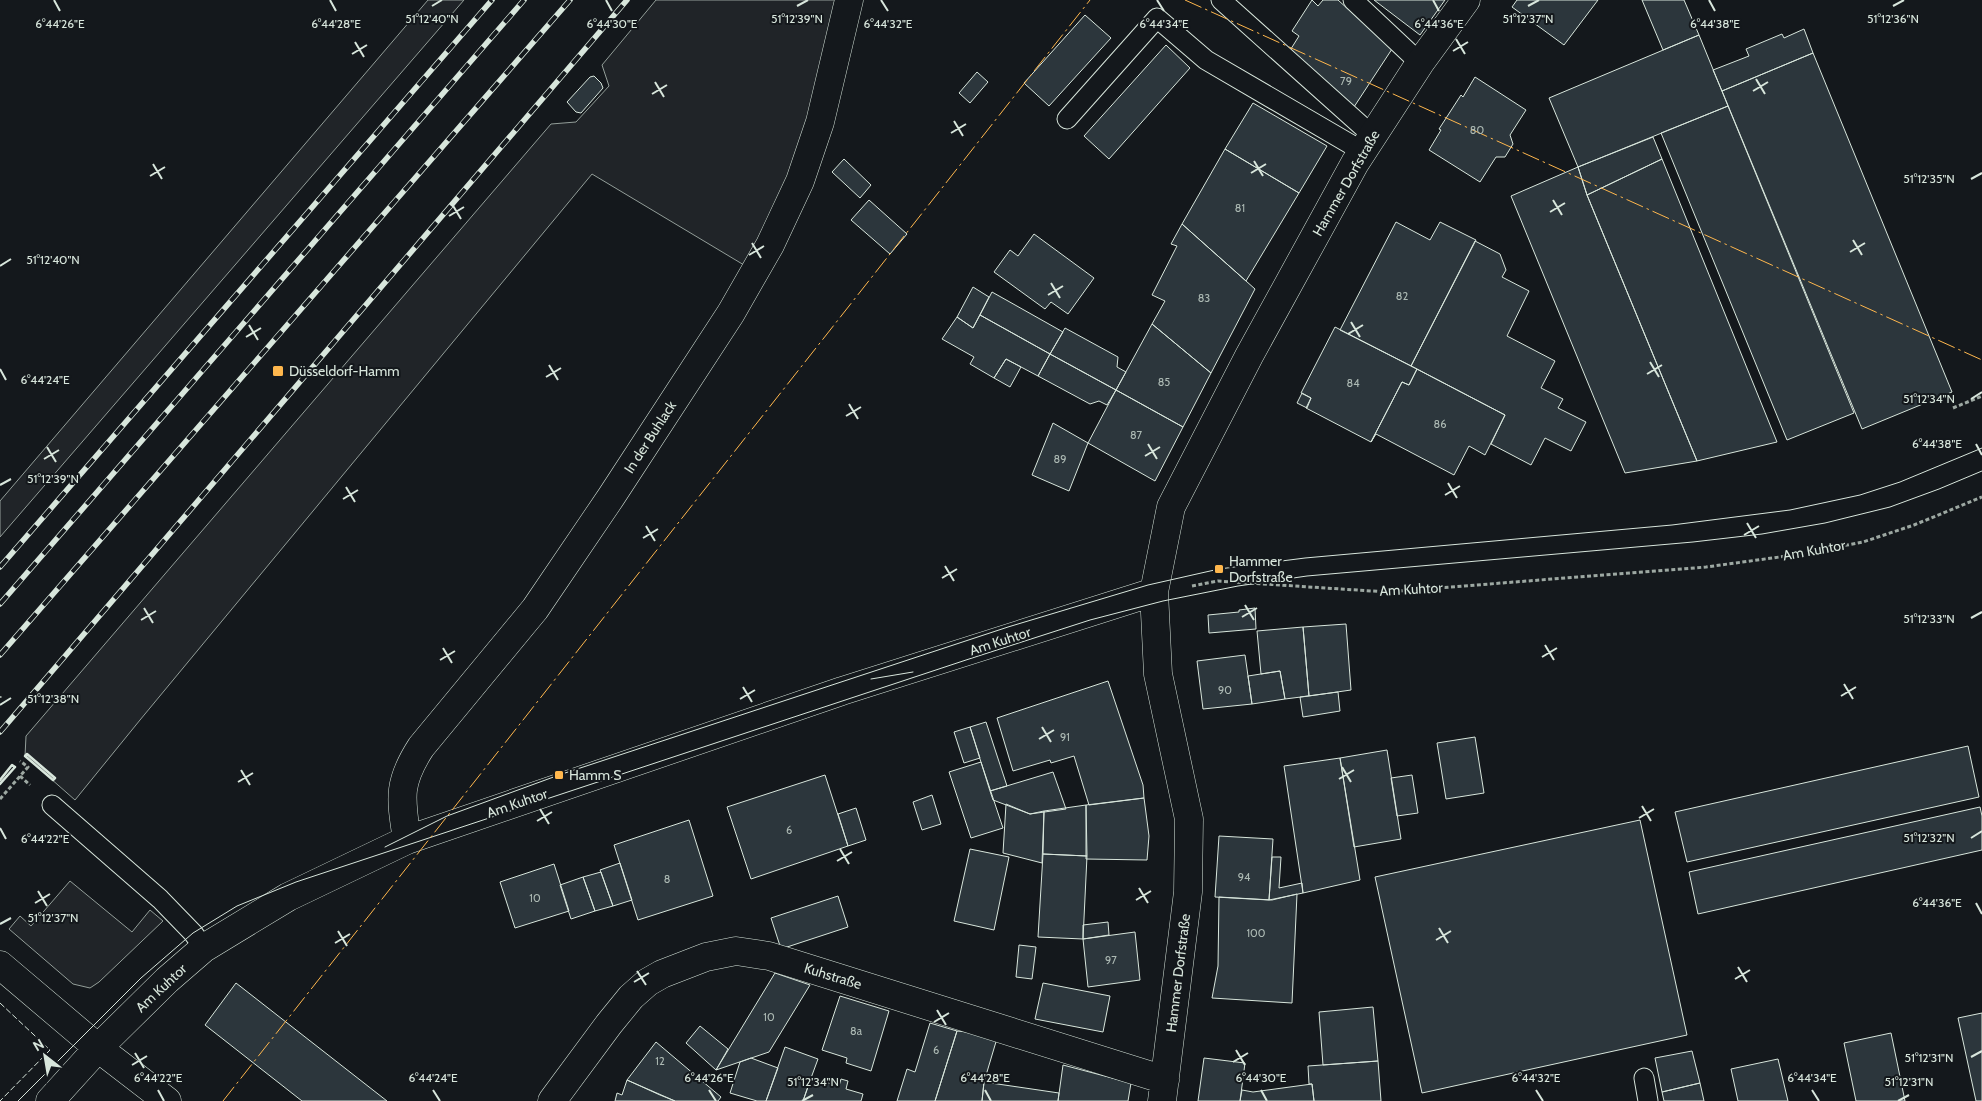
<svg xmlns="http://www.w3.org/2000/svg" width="1982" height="1101" viewBox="0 0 1982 1101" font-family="Cabin,sans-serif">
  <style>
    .green { fill: #202428; stroke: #939e99 }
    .building { fill: #2c363c; stroke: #d8e6dc }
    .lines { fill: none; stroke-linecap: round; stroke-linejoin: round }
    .service-casing { stroke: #d8e6dc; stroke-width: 21 }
    .minor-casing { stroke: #d8e6dc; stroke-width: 29 }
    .path { stroke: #9da8a2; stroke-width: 3; stroke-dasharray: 4 2.5; stroke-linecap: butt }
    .service { stroke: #14181c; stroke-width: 19 }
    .minor { stroke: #14181c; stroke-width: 28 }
    .tram { stroke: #d8e6dc; stroke-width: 1 }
    .rail-casing { stroke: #d8e6dc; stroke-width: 5.5 }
    .rail { stroke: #14181c; stroke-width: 4; stroke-dasharray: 11; stroke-linecap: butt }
    .fence { stroke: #d8e6dc; stroke-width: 1; stroke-dasharray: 6 2.5; stroke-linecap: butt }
    .wall { stroke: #d8e6dc; stroke-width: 2.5 }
    .power { stroke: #ffb74d; stroke-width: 1; stroke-dasharray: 18 4 2.5 4; stroke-linecap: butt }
    .ticks { fill: none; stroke: #d8e6dc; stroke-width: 2 }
    .poi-dot { fill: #ffb74d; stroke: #14181c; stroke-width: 2 }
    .labels { text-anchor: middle; stroke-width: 4; stroke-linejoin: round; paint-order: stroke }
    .number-label { font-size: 11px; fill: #adbab4 }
    .street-label { font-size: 14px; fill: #d8e6dc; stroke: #14181c }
    .poi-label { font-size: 14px; fill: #d8e6dc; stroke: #14181c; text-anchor: start }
    .ticks-label { font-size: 12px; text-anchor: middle; fill: #d8e6dc; stroke: #14181c; stroke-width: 4; stroke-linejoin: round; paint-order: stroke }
  </style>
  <rect width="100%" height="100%" fill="#14181c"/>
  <path class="green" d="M428 0H464L0 537V501Z
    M656 0H845L815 119 749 268 592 174 140 720 75 800 25 756 26 736 551 124 576 122 609 86 602 65Z
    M70 881 132 932 150 910 163 921 99 982 90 988 73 984 9 929 20 916 31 926Z"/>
  <path class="building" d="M1312 0 1318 6 1323 0H1338L1392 49 1352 110 1289 52 1299 36 1292 31Z
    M1374 0H1445L1420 35Z
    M1517 0H1598L1564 45 1512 7Z
    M1642 0H1684L1699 35 1663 50Z
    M1085 15 1111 38 1049 106 1024 83Z
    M1804 29 1813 53 1722 91 1713 70 1749 56 1746 49 1782 34 1784 38Z
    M1699 35 1728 106 1578 167 1549 98Z
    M1166 45 1190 68 1109 159 1084 136Z
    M1813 53 1952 392 1862 429 1722 91Z
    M977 72 988 82 970 103 959 93Z
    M594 76 601 83 603 88 581 113 576 112 567 102 590 77Z
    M1475 77 1526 110 1510 135 1513 144 1505 157H1496L1480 182 1429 150 1441 130 1439 129 1461 95 1463 97Z
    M1253 103 1327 146 1299 193 1225 149Z
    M1728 106 1854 413 1787 440 1661 133Z
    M1653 137 1662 159 1587 195 1578 167Z
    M1225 149 1299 193 1246 281 1182 224Z
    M844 159 871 185 860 198 832 172Z
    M1662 159 1777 442 1697 461 1587 195Z
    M1578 167 1587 195 1697 461 1625 473 1511 196Z
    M869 200 907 234 890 254 851 220Z
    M1396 222 1430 240 1440 222 1476 240 1411 366 1340 330Z
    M1182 224 1255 289 1211 373 1152 324 1165 301 1152 295 1177 246 1171 244Z
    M1034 234 1094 278 1068 314 1051 302 1045 309 994 272 1010 250 1018 256Z
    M1475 241 1500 254 1506 270 1502 277 1529 291 1507 336 1555 361 1541 388 1563 399 1558 408 1586 422 1571 451 1545 438 1531 465 1491 444 1505 415 1411 366Z
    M973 287 989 297 973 328 957 317Z
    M992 292 1063 332 1050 354 980 315Z
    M980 315 1050 354 1038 376 1006 359 994 378 970 364 974 357 942 339 957 317 973 328Z
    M1152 324 1211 373 1183 427 1116 390Z
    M1335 327 1417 369 1409 385 1402 382 1371 442 1306 408 1311 398 1301 393Z
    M1065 328 1118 357 1117 367 1126 372 1116 390 1050 354Z
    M1050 354 1116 390 1107 405 1099 401 1090 404 1038 376Z
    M1006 359 1021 367 1010 387 994 378Z
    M1417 369 1505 415 1485 455 1469 446 1454 475 1376 434 1371 442 1402 382 1409 385Z
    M1116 390 1183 427 1155 481 1088 443Z
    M1302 393 1311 398 1307 408 1297 403Z
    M1053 423 1088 443 1069 491 1032 475Z
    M1255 608 1256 629 1209 633 1208 615 1239 612V610Z
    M1346 624 1351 690 1309 696 1303 627Z
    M1303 627 1309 696 1285 699 1280 671 1261 674 1257 631Z
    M1245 655 1252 704 1203 709 1197 661Z
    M1280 671 1285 699 1252 704 1248 676Z
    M1108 681 1143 785 1144 798 1089 805 1074 756 1051 763 1050 760 1013 771 997 718Z
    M1338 692 1340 711 1303 717 1300 697Z
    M986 722 1007 786 990 791 970 727Z
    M970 727 980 758 964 763 954 732Z
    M1475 737 1484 793 1446 799 1437 743Z
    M1968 746 1979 797 1687 862 1675 812Z
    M1387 750 1401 839 1354 847 1340 758Z
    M1340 758 1360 880 1303 893 1284 766Z
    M981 762 1003 828 971 838 949 772Z
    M1053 772 1066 809 1030 814 993 800 990 791Z
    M825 775 848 846 751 879 727 807Z
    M1412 775 1418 813 1397 816 1391 778Z
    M932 795 941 824 922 830 913 802Z
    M1144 798 1149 836 1147 860 1086 859V805Z
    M1006 804 1030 814 1044 811 1042 863 1003 853Z
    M1086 805 1087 856 1043 854 1044 811Z
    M1980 807 1982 816V850L1698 914 1689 872Z
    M856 808 866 840 848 846 838 814Z
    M689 820 713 896 638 920 614 845Z
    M1640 820 1687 1035 1422 1093 1375 877Z
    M1219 836 1273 839 1269 900 1215 897Z
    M970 849 1009 857 994 930 954 921Z
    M1043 854 1087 856 1083 939 1038 937Z
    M1272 857H1281L1279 888 1302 883 1303 893 1269 900Z
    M620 863 632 900 613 906 600 870Z
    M554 864 569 911 515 928 500 882Z
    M601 872 613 906 595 911 583 877Z
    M583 877 595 911 571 919 560 885Z
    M1297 894 1292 1003 1212 998 1218 966 1219 897 1272 900Z
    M838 896 848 927 781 949 771 918Z
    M1108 922 1109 935 1083 939V925Z
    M1135 932 1140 980 1088 987 1083 939Z
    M1019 945 1036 947 1032 979 1016 977Z
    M775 973 810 985 769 1052 716 1070Z
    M236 983 387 1101H302L205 1025Z
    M1043 983 1110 996 1103 1032 1035 1019Z
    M840 996 889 1011 871 1071 846 1063 847 1058 822 1050Z
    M1373 1007 1378 1061 1323 1065 1319 1012Z
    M1982 1013V1101H1976L1958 1018Z
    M930 1023 957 1031 935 1101H897L907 1069 915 1072Z
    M700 1026 728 1049 716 1070 686 1043Z
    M957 1031 998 1035 984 1082 982 1101H935Z
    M1891 1033 1905 1101H1856L1844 1043Z
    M656 1042 721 1097 718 1101H675L627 1080Z
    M785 1047 818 1059 811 1078 803 1101H766Z
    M1692 1051 1700 1083 1662 1092 1655 1058Z
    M751 1058 778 1068 766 1101H757L730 1093 740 1062Z
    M1204 1058 1245 1063 1240 1101H1198Z
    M1778 1059 1788 1101H1738L1731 1069Z
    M1378 1061 1381 1101H1314L1312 1084H1309L1308 1066Z
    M1063 1065 1131 1083 1128 1101H1058Z
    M811 1078 839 1086 841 1079 848 1081 846 1089 863 1094 861 1101H803Z
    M627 1080 660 1095 675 1101H615L617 1093 622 1095Z
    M984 1082 1059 1093 1058 1101H982Z
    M1700 1083 1704 1101H1664L1662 1092Z
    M1312 1084 1314 1101H1240L1242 1090 1253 1092Z"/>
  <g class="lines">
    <g class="service-casing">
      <path id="service" d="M1221 0 1373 136
        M1353 0 1420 63
        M1067 119 1157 18 1206 60 1362 151
        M52 805 160 899 193 933 204 948
        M1644 1078 1648 1101"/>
    </g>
    <g class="minor-casing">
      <path id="minor" d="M407 840C401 799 397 784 421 747L535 609 611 497 731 313 770 245 800 181 820 122 849 0
        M0 965 98 1048 167 1101
        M50 1101 98 1048 167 980 204 948 288 897 407 840 842 691 1154 592
        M552 1101 609 1024 631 997 648 982 662 974 706 957 736 951 769 956 1165 1080
        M1162 1101 1188 892 1189 819 1158 674 1154 592 1171 507 1249 356 1355 163 1420 63 1466 0"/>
    </g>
    <path class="path" d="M1953 408 1982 396
      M1192 586 1218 581 1387 592 1706 567 1794 555 1863 542 1914 525 1982 497
      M0 696V698
      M20 776 30 785
      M0 799 28 767 20 761"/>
    <use href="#service" class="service"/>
    <use href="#minor" class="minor"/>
    <path class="tram" d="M871 679 913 672
      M385 847 447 816 559 775 1008 627 1148 585 1219 569 1305 558 1672 525 1790 510 1860 495 1900 482 1982 448
      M18 1101 141 978 193 933 237 906 296 882 966 660 1090 620 1163 601 1238 586 1307 576 1693 542 1762 534 1825 523 1890 507 1939 489 1982 471"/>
    <g class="rail-casing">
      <path id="rail" d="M0 567 492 0
        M0 604 524 0
        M0 655 570 0
        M0 732 627 0"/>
    </g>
    <use href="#rail" class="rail"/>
    <path class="fence" d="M0 1003 50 1050 0 1101"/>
    <path class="wall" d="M27 754 55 778 53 780 25 756Z
      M0 780 12 765 15 767
      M0 784 15 767"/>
    <path class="power" d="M1185 0 1982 360
      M223 1101 1090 0"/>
  </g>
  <path class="ticks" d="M54 0 60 11M330 0 336 11M606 0 612 11M881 0 888 11M1157 0 1164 11M1433 0 1439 11M1709 0 1715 11M432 6 442 0M797 6 808 0M1528 6 1539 0M1893 6 1904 0M1456 39 1465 54M355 42 364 57M1453 51 1468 42M352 54 367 45M1756 79 1765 94M655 82 664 97M1753 91 1768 82M652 94 667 85M954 121 963 136M951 133 966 124M1254 161 1263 176M153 164 162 179M1251 173 1266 164M150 176 165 167M1971 179 1982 173M1553 200 1562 215M452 204 461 219M1550 212 1565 203M449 216 464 207M1853 240 1862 255M752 243 761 258M1850 252 1865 243M749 255 764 246M0 266 11 259M1051 283 1060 298M1048 295 1063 286M1351 322 1360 337M249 325 258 340M1348 334 1363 325M246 337 261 328M1650 362 1659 377M549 365 558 380M0 369 6 380M1647 374 1662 365M546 377 561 368M1971 399 1982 392M849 404 858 419M846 416 861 407M1148 444 1157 459M1976 444 1982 455M47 447 56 462M1145 456 1160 447M44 459 59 450M1448 483 1457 498M0 485 11 479M346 487 355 502M1445 495 1460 486M343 499 358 490M1747 523 1756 538M646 526 655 541M1744 535 1759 526M643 538 658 529M945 566 954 581M942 578 957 569M1245 605 1254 620M144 608 153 623M1242 617 1257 608M1971 618 1982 612M141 620 156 611M1545 645 1554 660M443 648 452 663M1542 657 1557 648M440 660 455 651M1844 684 1853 699M743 687 752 702M1841 696 1856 687M740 699 755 690M0 705 11 698M1042 727 1051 742M1039 739 1054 730M1342 767 1351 782M241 770 250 785M1339 779 1354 770M238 782 253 773M1642 806 1651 821M540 809 549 824M1639 818 1654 809M537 821 552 812M0 828 6 839M1971 838 1982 831M840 849 849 864M837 861 852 852M1139 888 1148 903M38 891 47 906M1136 900 1151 891M35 903 50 894M1976 903 1982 914M0 924 11 918M1439 928 1448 943M338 931 347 946M1436 940 1451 931M335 943 350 934M1738 967 1747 982M637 971 646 985M1735 979 1750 970M634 982 649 973M937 1010 946 1025M934 1022 949 1013M1236 1050 1245 1065M135 1053 144 1068M1971 1057 1982 1051M1233 1062 1248 1053M132 1065 147 1056M158 1090 164 1101M433 1090 440 1101M709 1090 716 1101M985 1090 991 1101M1261 1090 1267 1101M1536 1090 1543 1101M1812 1090 1819 1101M802 1101 813 1095M1898 1101 1909 1095"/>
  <g class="poi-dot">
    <rect x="272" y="365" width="12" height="12" rx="2.5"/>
    <rect x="1214" y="564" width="10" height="10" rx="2.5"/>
    <rect x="554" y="770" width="10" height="10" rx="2.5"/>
  </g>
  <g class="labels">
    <g class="number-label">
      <text x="1346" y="85">79</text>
      <text x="1477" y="134">80</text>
      <text x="1240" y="212">81</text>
      <text x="1402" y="300">82</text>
      <text x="1204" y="302">83</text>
      <text x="1164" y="386">85</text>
      <text x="1353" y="387">84</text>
      <text x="1440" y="428">86</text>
      <text x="1136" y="439">87</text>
      <text x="1060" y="463">89</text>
      <text x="1225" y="694">90</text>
      <text x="1065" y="741">91</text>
      <text x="789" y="834">6</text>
      <text x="1244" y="881">94</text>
      <text x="667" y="883">8</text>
      <text x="535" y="902">10</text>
      <text x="1256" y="937">100</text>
      <text x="1111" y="964">97</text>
      <text x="769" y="1021">10</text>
      <text x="856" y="1035">8a</text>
      <text x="936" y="1054">6</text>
      <text x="660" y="1065">12</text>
    </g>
    <g class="street-label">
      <text transform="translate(1346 183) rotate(-60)" y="5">Hammer Dorfstraße</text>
      <text transform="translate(650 437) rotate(-57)" y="5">In der Buhlack</text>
      <text transform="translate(1814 550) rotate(-10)" y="5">Am Kuhtor</text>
      <text transform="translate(1411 589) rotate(-3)" y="5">Am Kuhtor</text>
      <text transform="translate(1000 641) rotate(-18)" y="5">Am Kuhtor</text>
      <text transform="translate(517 803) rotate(-19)" y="5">Am Kuhtor</text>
      <text transform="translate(1178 973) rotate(-83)" y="5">Hammer Dorfstraße</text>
      <text transform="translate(833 976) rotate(17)" y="5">Kuhstraße</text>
      <text transform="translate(161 988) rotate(-43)" y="5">Am Kuhtor</text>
    </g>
    <g class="poi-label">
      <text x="289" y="376">Düsseldorf-Hamm</text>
      <text x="1229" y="566">Hammer<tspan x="1229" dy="16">Dorfstraße</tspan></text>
      <text x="569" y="780">Hamm S</text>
    </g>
  </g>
  <g class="ticks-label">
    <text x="1893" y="23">51°12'36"N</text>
    <text x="432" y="23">51°12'40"N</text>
    <text x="797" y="23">51°12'39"N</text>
    <text x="1528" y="23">51°12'37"N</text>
    <text x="1715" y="28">6°44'38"E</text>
    <text x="60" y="28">6°44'26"E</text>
    <text x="336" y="28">6°44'28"E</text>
    <text x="612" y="28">6°44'30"E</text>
    <text x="888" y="28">6°44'32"E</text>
    <text x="1164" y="28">6°44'34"E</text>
    <text x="1439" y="28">6°44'36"E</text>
    <text x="1929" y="183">51°12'35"N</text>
    <text x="53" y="264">51°12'40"N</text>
    <text x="45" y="384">6°44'24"E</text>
    <text x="1929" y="403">51°12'34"N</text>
    <text x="1937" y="448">6°44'38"E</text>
    <text x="53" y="483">51°12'39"N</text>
    <text x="1929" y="623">51°12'33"N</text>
    <text x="53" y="703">51°12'38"N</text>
    <text x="1929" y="842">51°12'32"N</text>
    <text x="45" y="843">6°44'22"E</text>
    <text x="1937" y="907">6°44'36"E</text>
    <text x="53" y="922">51°12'37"N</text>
    <text x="1929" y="1062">51°12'31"N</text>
    <text x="158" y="1082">6°44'22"E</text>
    <text x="433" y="1082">6°44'24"E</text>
    <text x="709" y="1082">6°44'26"E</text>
    <text x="985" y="1082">6°44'28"E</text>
    <text x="1261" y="1082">6°44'30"E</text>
    <text x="1536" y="1082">6°44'32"E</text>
    <text x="1812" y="1082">6°44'34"E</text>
    <text x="813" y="1086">51°12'34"N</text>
    <text x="1909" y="1086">51°12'31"N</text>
  </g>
  <g transform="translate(45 1056) rotate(329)" stroke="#14181c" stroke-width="4" paint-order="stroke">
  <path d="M0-4L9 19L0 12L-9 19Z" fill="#d8e6dc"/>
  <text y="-8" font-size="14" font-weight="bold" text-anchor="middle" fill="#d8e6dc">N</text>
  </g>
</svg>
